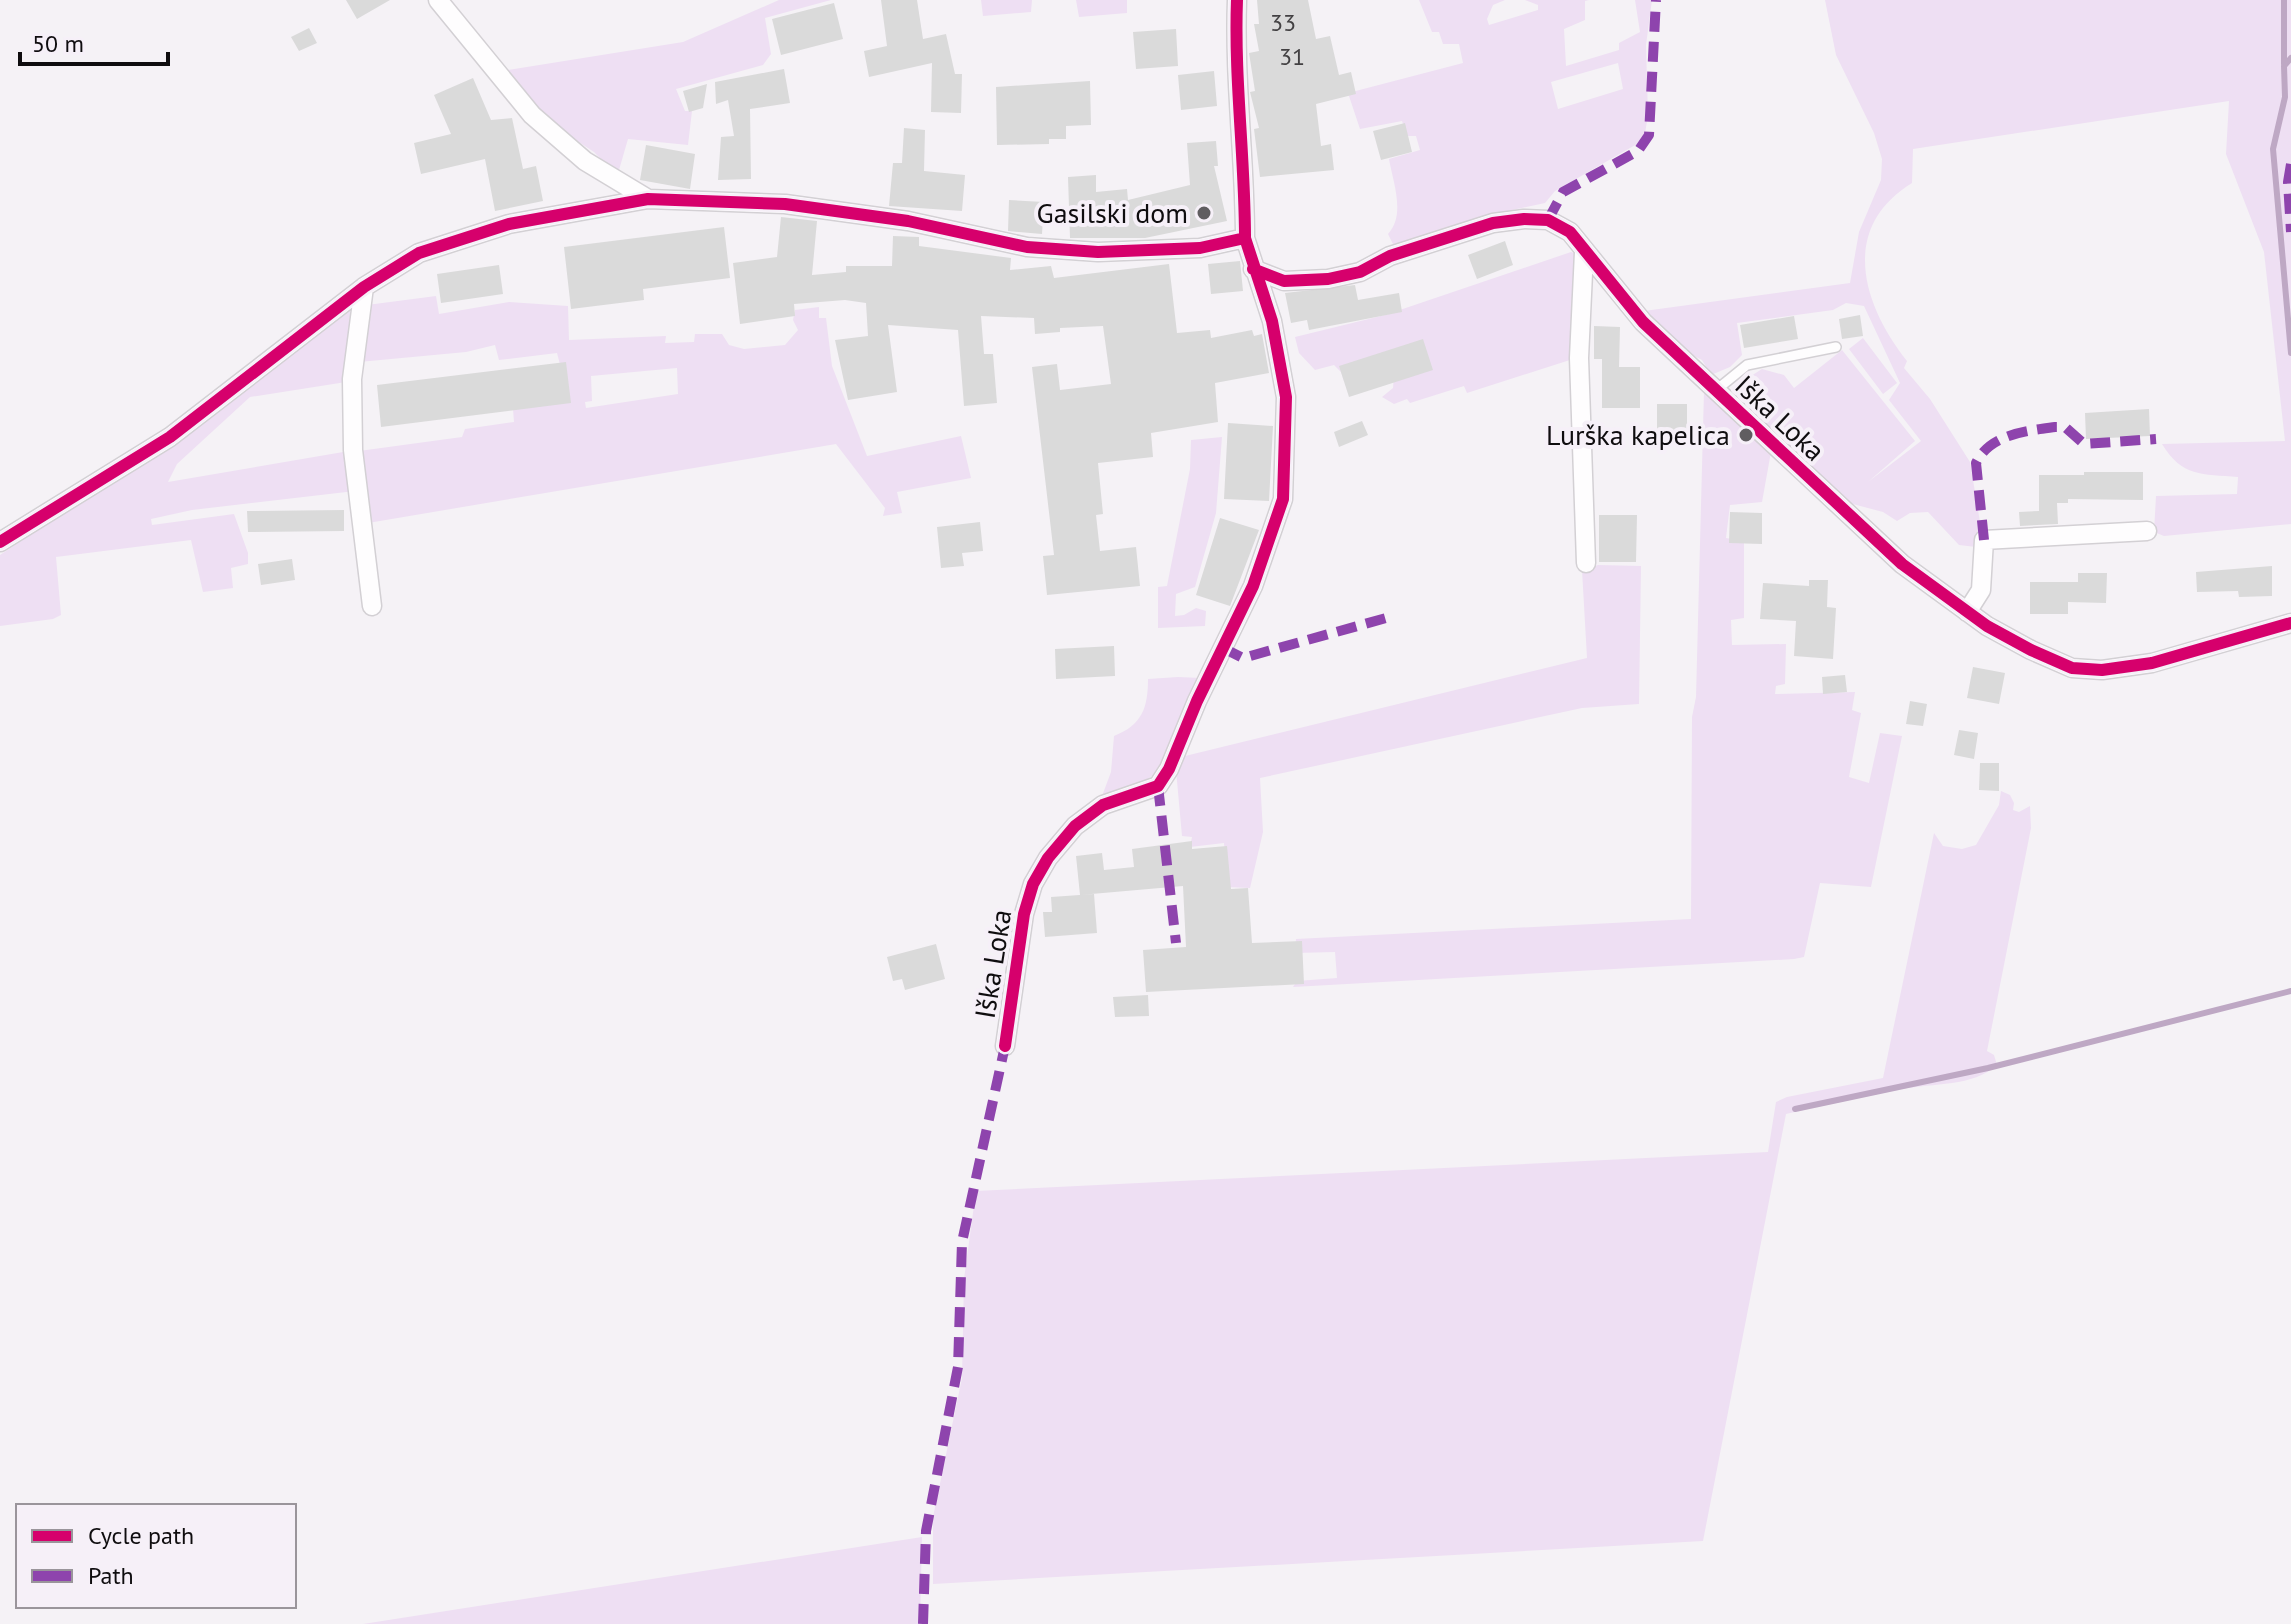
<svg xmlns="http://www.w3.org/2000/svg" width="2291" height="1624" viewBox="0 0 2291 1624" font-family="'PT Sans',sans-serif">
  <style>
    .green { fill: #eedff3; fill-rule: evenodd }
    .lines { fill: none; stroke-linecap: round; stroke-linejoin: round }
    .stream { stroke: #bea8c4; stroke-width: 6 }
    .building { fill: #dadada }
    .service-casing { stroke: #d3d0d4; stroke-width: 12 }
    .minor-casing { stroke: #d3d0d4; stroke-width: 21 }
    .service { stroke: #fefdfe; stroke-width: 9 }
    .minor { stroke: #fefdfe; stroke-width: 18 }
    .quiet { stroke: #8e44ad; stroke-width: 10; stroke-dasharray: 20 10; stroke-linecap: butt }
    .cycleway-casing { stroke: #f6f0f8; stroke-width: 17 }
    .cycleway { stroke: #d6006c; stroke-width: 12 }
    .poi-dot { fill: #605d60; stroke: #f6f0f8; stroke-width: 3 }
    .labels { text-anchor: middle; stroke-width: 8; stroke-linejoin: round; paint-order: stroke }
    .number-label { font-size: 24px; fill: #424042 }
    .poi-label { font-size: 28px; fill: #0f0d0f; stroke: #f6f0f8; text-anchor: end }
    .street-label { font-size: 28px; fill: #0f0d0f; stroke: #f6f0f8 }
  </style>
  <rect width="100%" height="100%" fill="#f5f2f6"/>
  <path class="green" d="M779 0H831L765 18 771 54 763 65 676 89 685 111H692L688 145 628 139 619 170 607 165 594 152 550 123 501 71 683 42Z
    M981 0H1032L1031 12 983 16Z
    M1076 0H1127V13L1079 17Z
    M1419 0H1505L1493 5 1487 19 1489 25 1538 10V5L1525 0H1589L1585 1V20L1564 29 1566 66 1619 50V43L1640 32 1635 0H1652L1646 45 1648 116 1645 133 1637 144 1555 191 1545 203 1489 215 1394 246 1388 234C1406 215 1393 182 1389 159L1420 150 1416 136H1407L1402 121 1360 129 1348 93 1463 63 1459 44H1443L1439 32H1432ZM1618 63 1623 89 1558 109 1551 82Z
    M1825 0H2291V524L2164 536 2154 532 2156 496 2237 494 2238 477C2202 474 2182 477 2162 444L2285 441 2264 252 2226 154 2229 101 1913 149 1912 183C1839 228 1862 304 1907 361L1904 368 1930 399 1970 462 1981 528V540L1976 547 1959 545 1928 512 1910 513 1897 521 1883 512 1849 503 1732 395 1743 381 1762 369 1784 375 1794 388 1842 350 1915 441 1868 482 1921 441 1889 400 1900 383 1864 306 1846 303 1833 310 1737 323 1742 355 1730 367 1711 375 1702 360 1681 349 1644 311 1850 283 1859 232 1881 180 1882 159 1874 133 1836 55Z
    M1571 252 1578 255 1573 359 1467 393 1464 386 1410 403 1407 399 1394 404 1382 397 1393 388 1394 376 1389 370 1344 381 1341 372 1334 365 1315 370 1299 353 1295 337 1385 315Z
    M436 296 439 314 509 302 568 306 569 340 666 336 665 343 694 342 695 334H722L729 345 744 349 785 345 798 330 793 320 795 310 819 307V318H826L832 366 867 456 961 436 971 478 897 492 902 513 883 516 885 508 836 444 368 523 359 451 462 437 465 429 514 422 513 409 563 376 557 353 499 360 495 345 466 352 359 362 367 305ZM677 368 678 394 586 408 585 402 592 401 591 376Z
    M349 310 354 316 346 382 250 397 177 464 168 482 349 451 355 491 192 510 151 519 152 525 234 514 248 553V564L231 568 233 588 203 592 191 540 56 557 61 615 53 619 0 626V555L223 407Z
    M1863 338 1897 383 1883 394 1849 349Z
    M1704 391 1771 452 1762 502 1730 505 1726 538 1744 541V618L1731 620 1732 645 1786 644 1785 684 1776 686 1775 694 1855 692 1852 710 1861 713 1849 777 1869 783 1880 733 1902 736 1871 887 1820 883 1804 957 1794 959 1293 987 1297 981 1337 978 1335 952 1295 953 1296 939 1691 919 1692 717 1696 697Z
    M1222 437 1216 513 1195 587 1176 594 1175 616 1184 615 1196 608 1206 611 1205 626 1158 628V587L1167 586 1190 469 1191 440Z
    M1598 565 1641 566 1639 704 1582 708 1260 778 1263 832 1250 888 1227 887 1224 843 1190 847 1192 837 1182 836 1176 770 1181 757 1587 658 1582 570Z
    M1178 677 1201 678 1157 773 1136 786 1102 796 1111 772 1114 736C1142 725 1148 708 1148 679Z
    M2001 791 2010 795 2014 803 2013 810 2019 812 2030 806 2031 828 1987 1051 1994 1055 1997 1065C1973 1087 1933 1083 1902 1089 1863 1097 1824 1105 1786 1114L1703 1541 933 1584V1517L962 1378 964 1279 976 1191 1768 1152 1776 1102 1787 1097 1883 1078 1934 833 1943 846 1962 849 1976 845 1999 805Z
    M922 1537 920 1624H363Z"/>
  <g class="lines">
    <path class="stream" d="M2284 0V64
      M2291 58 2284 66 2285 97 2273 149 2291 353
      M1795 1109 1988 1068 2291 991"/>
  </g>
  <path class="building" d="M346 0H390L357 19Z
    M881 0H917L923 39 946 34 955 74H962L961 113 931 112 932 63 869 77 864 51 887 46Z
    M1257 0H1308L1316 39 1330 36 1339 75 1351 72 1356 94 1316 104 1321 146 1331 144 1334 170 1260 177 1254 129 1259 128 1250 92 1255 91 1249 53 1259 51 1254 24H1259Z
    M834 3 843 39 781 55 772 19Z
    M309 28 317 43 299 51 291 37Z
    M1176 29 1178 66 1136 69 1133 32Z
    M784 69 790 103 750 109 751 179 718 180 721 137 734 136 728 100 716 104 715 82Z
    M1214 71 1217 106 1181 110 1178 75Z
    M473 78 491 120 512 118 523 169 536 166 543 201 495 211 485 159 421 174 414 143 451 134 434 95Z
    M1090 81 1091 125 1066 126V139H1049V144L997 145 996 87Z
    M707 84 703 108 689 112 683 91Z
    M1405 123 1412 152 1381 160 1373 131Z
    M904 128 925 130 924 171 965 175 962 211 889 206 893 163H902Z
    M1216 141 1218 166H1214L1227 221 1145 238H1070L1068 177 1096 175V192L1127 189 1128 200 1190 185 1187 143Z
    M646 145 695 154 690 189 640 180Z
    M1009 200 1044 202 1042 234 1008 231Z
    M781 217 817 221 812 275 846 272V266H892L893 236 919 237V246L1011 258 1010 270 1051 266 1054 278 1169 264 1177 333 1210 330 1211 338 1252 330 1254 336 1262 334 1269 373 1215 383 1218 422 1151 433 1153 457 1098 463 1103 514 1096 515 1100 551 1136 547 1140 586 1047 595 1043 556 1054 555 1032 367 1057 364 1060 390 1111 384 1103 326 1060 328V332L1035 334 1034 318 981 316 984 354H993L997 403 964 406 958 330 888 325 897 392 848 400 835 340 868 336 866 303 845 300 794 304 795 316 740 324 733 263 777 257Z
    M724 227 730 278 643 289 644 300 571 309 564 247Z
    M1505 241 1513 265 1477 279 1468 255Z
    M1240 261 1243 291 1211 294 1208 264Z
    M499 265 503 294 441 303 437 274Z
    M1355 285 1358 300 1399 293 1402 312 1309 330 1307 320 1291 323 1285 293Z
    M1860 315 1863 336 1842 339 1839 319Z
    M1794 316 1798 339 1744 348 1740 325Z
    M1594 326 1620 327 1619 367H1640V408H1602V359H1594Z
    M1423 339 1433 370 1349 397 1339 366Z
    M566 362 571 403 381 427 377 385Z
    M1657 404H1687V442H1657Z
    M2149 409 2150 436 2086 439 2085 413Z
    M1362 421 1368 435 1339 447 1334 432Z
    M1228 423 1273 426 1269 501 1224 499Z
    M2084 472H2143V500L2068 499V503H2057L2058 524 2020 526 2019 512 2039 511V475H2084Z
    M344 510V531L248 532 247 511Z
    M1730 512 1762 513V544L1729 543Z
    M1599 515H1637L1636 562H1599Z
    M1220 518 1259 530 1230 606 1196 595Z
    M980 522 983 551 962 553 964 566 941 568 937 527Z
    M292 559 295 580 261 585 258 564Z
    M2272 566V596L2239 597 2238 591 2197 592 2196 572Z
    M2078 573H2107L2106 603 2068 602V614H2030V582H2078Z
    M1809 580H1828L1827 607 1836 608 1833 659 1794 656 1796 621 1760 619 1763 583 1809 586Z
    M1114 646 1115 676 1056 679 1055 649Z
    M1973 667 2005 673 1999 704 1967 698Z
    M1845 675 1847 692 1823 694 1822 677Z
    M1910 701 1927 704 1923 726 1906 724Z
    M1959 730 1978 733 1974 759 1954 755Z
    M1980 763H1999V791L1979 790Z
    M1192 841V849L1227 846 1231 889 1248 888 1252 943 1302 941 1304 984 1146 992 1143 950 1186 947 1183 886 1080 895 1076 856 1102 853 1104 870 1134 867 1132 849Z
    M1094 894 1097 933 1045 937 1043 912H1052L1051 897Z
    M936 944 945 979 905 990 902 979 893 981 887 957Z
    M1148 995 1149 1016 1115 1017 1113 997Z"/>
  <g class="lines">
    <g class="service-casing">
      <path id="service" d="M1715 391 1747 365 1836 347"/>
    </g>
    <g class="minor-casing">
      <path id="minor" d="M438 0 532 115 585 161 648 199
        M1584 252 1579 358 1586 563
        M1253 269 1284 281 1328 279 1360 272 1390 256 1493 223 1524 219 1548 220 1570 232 1643 322 1902 564 1987 626 2031 650 2072 668 2102 670 2152 663 2291 623
        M364 287 352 379 353 450 372 606
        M0 542 170 437 364 287 419 253 509 224 648 199 785 204 908 221 1027 247 1098 252 1200 248 1245 238C1245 158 1234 79 1237 0
        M1967 612 1981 590 1984 540 2147 531
        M1005 1046 1024 914 1033 884 1048 858 1075 826 1103 805 1158 786 1169 769 1197 701 1253 586 1283 499 1286 397 1272 321 1245 238"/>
    </g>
    <use href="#service" class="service"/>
    <use href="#minor" class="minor"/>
    <path class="quiet" d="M2291 164 2288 182 2291 232
      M1548 220 1563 192 1638 151 1649 135 1656 0
      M1984 540 1976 463C1990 434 2026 431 2055 427H2065L2084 444 2156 439
      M1223 648 1243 658 1386 618 1391 613
      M1158 786 1176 943
      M923 1624 926 1531 958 1367 962 1242 1005 1046"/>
    <g class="cycleway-casing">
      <path id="cycleway" d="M1253 269 1284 281 1328 279 1360 272 1390 256 1493 223 1524 219 1548 220 1570 232 1643 322 1902 564 1987 626 2031 650 2072 668 2102 670 2152 663 2291 623
        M0 542 170 437 364 287 419 253 509 224 648 199 785 204 908 221 1027 247 1098 252 1200 248 1245 238C1245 158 1234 79 1237 0
        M1005 1046 1024 914 1033 884 1048 858 1075 826 1103 805 1158 786 1169 769 1197 701 1253 586 1283 499 1286 397 1272 321 1245 238"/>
    </g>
    <use href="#cycleway" class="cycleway"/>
  </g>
  <g class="poi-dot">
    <circle cx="1204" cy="213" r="8"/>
    <circle cx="1746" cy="435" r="8"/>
  </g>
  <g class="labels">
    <g class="number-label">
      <text x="1283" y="31">33</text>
      <text x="1292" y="65">31</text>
    </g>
    <g class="poi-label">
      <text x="1188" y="223">Gasilski dom</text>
      <text x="1730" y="445">Lurška kapelica</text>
    </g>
    <g class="street-label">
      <text transform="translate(1780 418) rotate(43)" y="10">Iška Loka</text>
      <text transform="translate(993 964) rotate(-81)" y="10">Iška Loka</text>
    </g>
  </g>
  <rect x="16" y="1504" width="280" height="104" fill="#f6f0f8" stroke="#9a959b" stroke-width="2"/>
  <rect x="32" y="1530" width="40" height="12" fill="#d6006c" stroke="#9a959b" stroke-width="2"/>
  <text x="88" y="1544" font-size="24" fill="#0f0d0f">Cycle path</text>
  <rect x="32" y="1570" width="40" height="12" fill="#8e44ad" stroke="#9a959b" stroke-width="2"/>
  <text x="88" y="1584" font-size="24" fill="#0f0d0f">Path</text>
  <path d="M20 52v12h148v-12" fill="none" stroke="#0f0d0f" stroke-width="4"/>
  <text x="32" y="52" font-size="24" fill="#0f0d0f" stroke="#f6f0f8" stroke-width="6" paint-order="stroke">50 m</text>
</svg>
